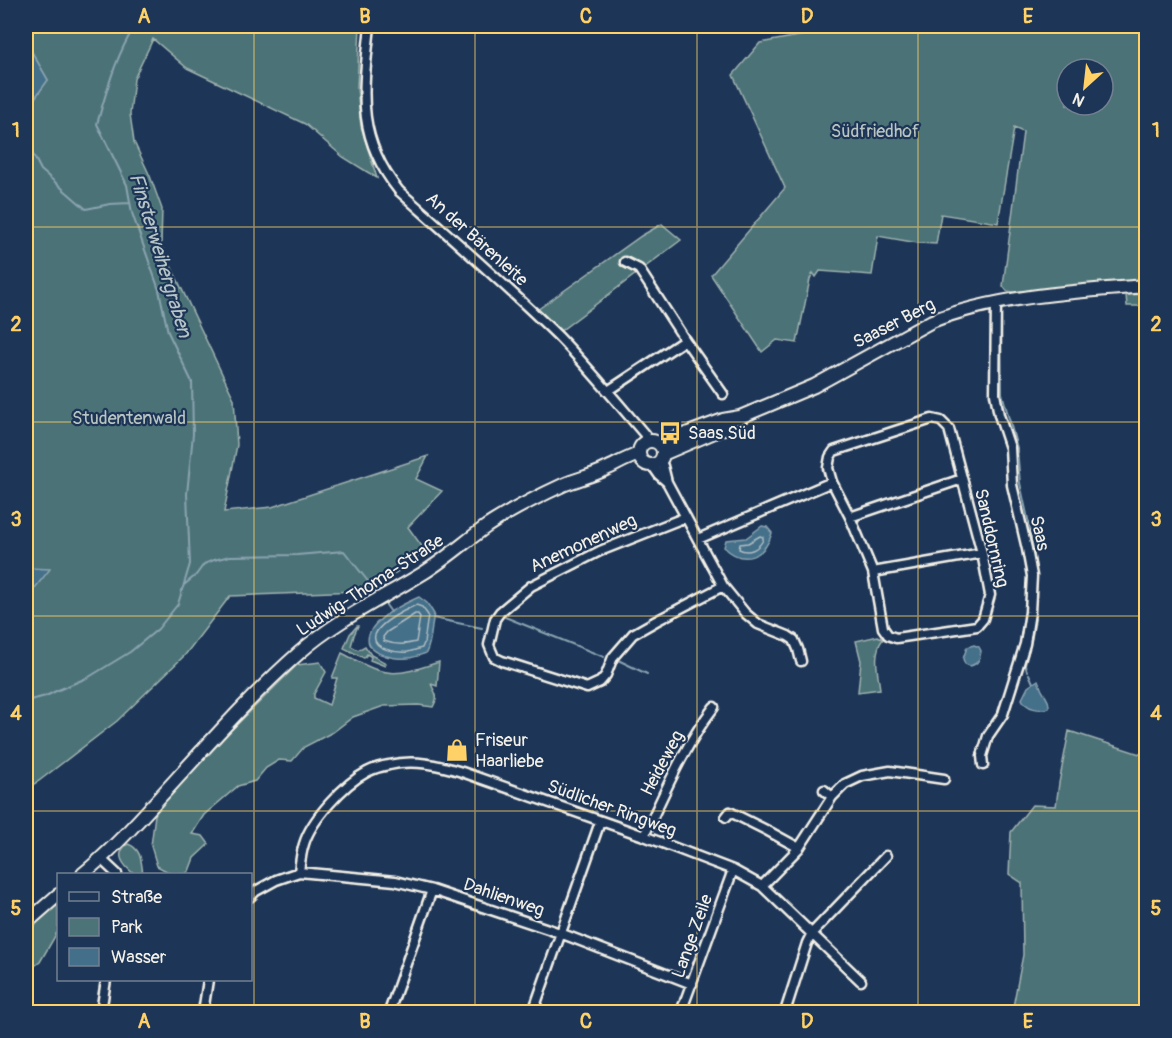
<svg xmlns="http://www.w3.org/2000/svg" width="1172" height="1038" viewBox="0 0 1172 1038" font-family="Pangolin,sans-serif">
  <style>
    .green { fill: #4c7377; stroke: #a0b2b0; stroke-width: 1.5; fill-rule: evenodd }
    .water { fill: #446f8a; stroke: #8aa3b0; stroke-width: 1.5 }
    .lines { fill: none; stroke-linecap: round; stroke-linejoin: round }
    .shore { stroke: #aebdc2; stroke-width: 1.5 }
    .stream { stroke: #8aa3b0; stroke-width: 2 }
    .street-casing { stroke: #f4f1e8; stroke-width: 13 }
    .secondary-casing { stroke: #f4f1e8; stroke-width: 16 }
    .street { stroke: #1d3557; stroke-width: 8 }
    .secondary { stroke: #1d3557; stroke-width: 12 }
    .grid { fill: none; stroke: #ffd166; stroke-width: 1.5; stroke-opacity: 0.55 }
    .labels { text-anchor: middle; stroke-width: 4.5; stroke-linejoin: round; paint-order: stroke }
    .park-label { font-size: 18px; fill: #b9c5c0; stroke: #1d3557 }
    .street-label { font-size: 18px; fill: #f4f1e8; stroke: #1d3557 }
    .poi-label { font-size: 18px; fill: #f4f1e8; stroke: #1d3557; text-anchor: start }
    .water-label { font-size: 20px; font-style: italic; fill: #b6c4c7; stroke: #1d3557 }
    .neatline { fill: none; stroke: #ffd166; stroke-width: 2 }
    .grid-label { font-size: 20px; text-anchor: middle; font-weight: bold; fill: #ffd166 }
  </style>
  <rect width="100%" height="100%" fill="#1d3557"/>
  <filter id="ink" filterUnits="userSpaceOnUse"><feTurbulence type="fractalNoise" baseFrequency=".0167" numOctaves="2"/><feDisplacementMap in="SourceGraphic" scale="12" xChannelSelector="R" yChannelSelector="G"/><feConvolveMatrix kernelMatrix="1 2 1 2 8 2 1 2 1" color-interpolation-filters="sRGB"/></filter>
  <g filter="url(#ink)">
    <path class="green" d="M26 26H360L357 88 361 126 377 178 343 157 305 124 187 68 153 39 134 79 130 114 134 142 150 176 162 209 161 245 234 399 237 445 224 512 272 507 428 456 416 479 442 491 408 527 426 552 363 595 358 591 230 596 185 655 117 721 39 781 26 789V599L49 570 26 568V110L48 80 26 42Z
      M854 26H1146V279L1013 292 1007 291 1003 286 1023 132 1014 128 998 223 941 214 936 244 918 243 878 236 872 275 820 271 816 277 813 273 810 279 797 343 777 340 762 352 711 275 785 188 733 75 760 43ZM1067 69H1103V105H1067Z
      M662 224 681 240 559 332 537 310 641 236Z
      M1146 294V306H1127L1126 295Z
      M1146 467V537C1141 518 1140 486 1146 467Z
      M357 626H358L354 635 351 646 358 650 365 646 371 655 386 663 385 666 370 660 371 657 367 654 364 658 344 648 350 634Z
      M878 636 883 639C872 653 878 673 880 689L858 692 861 661 856 641Z
      M342 653C356 660 371 670 387 672 402 675 424 667 439 662L437 686 431 684C436 695 439 696 433 707L418 705 384 706 353 717 333 732 304 747 292 761 279 760 266 768 255 781 238 786 204 815 192 834 203 836 209 844 194 858 189 871 185 874H172L157 866 151 846 155 815 161 803 193 768 297 665 320 662 326 672 314 694V698L329 705 337 678H332Z
      M1069 731 1146 756V1012H1012L1023 955 1022 883 1009 874 1011 832 1032 805 1056 806 1059 783Z
      M128 844C142 849 141 862 143 874H134C124 866 113 854 128 844Z
      M58 904V931L40 962 26 972V933Z"/>
    <path class="water" d="M26 42 48 80 26 110Z
      M762 526 767 527 772 533C765 557 743 566 724 547L726 540 746 538Z
      M26 568 50 569 26 599Z
      M419 597 427 603 434 614C431 627 432 641 426 653 420 655 414 658 408 658 393 660 360 653 370 632 378 616 403 604 419 597Z
      M974 645 979 647 981 651C980 659 978 664 970 666L965 664 963 659 967 647Z
      M1038 680C1040 684 1040 688 1043 692 1046 698 1050 700 1049 708 1040 711 1026 709 1022 699L1028 687Z"/>
    <g class="lines">
      <path class="shore" d="M760 536 763 537V540C758 549 749 554 739 549L740 544 748 543Z
        M416 605 422 607 428 615 424 643 422 648C418 649 413 651 408 652 399 653 371 650 375 635 379 623 405 610 416 605Z
        M415 614H418L420 617 416 642C405 645 394 645 384 641L383 637 387 632Z"/>
      <path class="stream" d="M26 141 41 170 86 209 110 204 130 203
        M1001 313 1002 393 1017 448 1020 483 1029 524 1036 568
        M184 585 196 575 204 564 214 560 230 556 297 555 344 551 378 594
        M383 601 391 612
        M505 617 604 657
        M433 618 482 628
        M618 660 647 674
        M1027 671 1025 665 1032 636 1035 619
        M1029 674 1033 683
        M26 701 46 696 56 691 89 677 130 652 158 629 178 604 190 564 187 494 193 434 192 382 168 332 159 290 132 213 127 185 97 124C107 90 116 55 135 26"/>
      <g class="street-casing">
        <path id="street" d="M370 26C363 91 355 136 399 191 453 239 507 286 558 336 589 368 617 402 646 436L647 442
          M625 262 639 269 685 340 723 394
          M608 391 685 340
          M932 419 941 421 949 429 982 553 990 595 983 619 977 626 896 638 888 635 883 628 873 572 850 517 832 482 828 468 830 457 834 451Z
          M660 461 663 466 667 482 723 586 745 613 758 624 788 636 794 640 798 649 801 661
          M652 465 659 475 667 482
          M686 517 600 551 531 586 500 612 495 619 489 645 494 657 502 661 587 688 600 682 606 675 613 657 633 634 656 621 723 586
          M850 517 962 479
          M698 539 832 482
          M873 572 982 553
          M983 765 982 756 988 736 1003 714 1025 644 1030 612 1032 576 1027 549 1012 485 1010 448 999 415 995 394 996 303
          M824 790 832 797
          M726 817 730 812 768 831 799 848
          M644 836C665 792 684 746 714 707
          M101 859 117 874
          M299 872C300 863 301 853 304 844 311 820 344 784 367 772 373 769 382 766 389 765 414 759 439 765 462 772L644 836 733 870 762 886 861 981
          M762 886 799 848 832 797 845 784 862 776 890 771 944 779
          M250 897 256 891 276 880 299 872 395 881 432 890 560 933 692 984
          M101 1012 106 980
          M203 1012 208 980
          M389 1012 432 890
          M533 1012 600 822
          M681 1012 733 870
          M785 1012 807 943 812 933 886 856"/>
      </g>
      <g class="secondary-casing">
        <path id="secondary" d="M639 453a12 12 0 1 1 24 0a12 12 0 1 1-24 0Z
          M659 444 723 420 740 417 814 386 932 321C996 296 1078 291 1146 286
          M663 454 724 428 730 425
          M83 874C111 851 136 824 160 797 204 749 250 696 299 653 336 620 383 598 425 572 447 558 466 541 487 526 511 510 537 497 563 485 577 479 592 476 606 469 617 464 627 458 639 454
          M26 923 58 895"/>
      </g>
      <use href="#street" class="street"/>
      <use href="#secondary" class="secondary"/>
    </g>
  </g>
  <path class="grid" d="M254 26V1012M475 26V1012M697 26V1012M918 26V1012M26 227H1146M26 422H1146M26 616H1146M26 811H1146"/>
  <defs>
    <g id="bus-bare" transform="scale(1.8)"><path d="M-5-6H5V4H4V6H2V4H-2V6H-4V4H-5ZM-3.5-4V0h7V-4ZM-3.5 1.2v1.5H-2V1.2ZM2 1.2v1.5H3.5V1.2Z" fill="#ffd166" stroke="#1d3557" stroke-width="2.5" paint-order="stroke"/></g>
    <g id="shop-bare" transform="scale(1.8)"><path d="M-5-2.5h2.3a2.7 3.5 0 0 1 5.4 0H5L5.5 6h-11ZM-1.5-2.5h3a1.5 2.3 0 0 0-3 0Z" fill="#ffd166" stroke="#1d3557" stroke-width="2.5" paint-order="stroke"/></g>
  </defs>
  <g fill-rule="evenodd">
    <use href="#bus-bare" x="670" y="433"/>
    <use href="#shop-bare" x="457" y="750"/>
  </g>
  <g class="labels">
    <g class="park-label">
      <text x="875" y="137">Südfriedhof</text>
      <text x="129" y="424">Studentenwald</text>
    </g>
    <g class="street-label">
      <text transform="translate(477 239) rotate(42)" y="6">An der Bärenleite</text>
      <text transform="translate(894 323) rotate(-27)" y="6">Saaser Berg</text>
      <text transform="translate(1040 533) rotate(77)" y="6">Saas</text>
      <text transform="translate(992 538) rotate(77)" y="6">Sanddornring</text>
      <text transform="translate(583 543) rotate(-25)" y="6">Anemonenweg</text>
      <text transform="translate(370 585) rotate(-33)" y="6">Ludwig-Thoma-Straße</text>
      <text transform="translate(662 763) rotate(-62)" y="6">Heideweg</text>
      <text transform="translate(612 808) rotate(20)" y="6">Südlicher Ringweg</text>
      <text transform="translate(504 897) rotate(19)" y="6">Dahlienweg</text>
      <text transform="translate(692 936) rotate(-70)" y="6">Lange Zeile</text>
    </g>
    <g class="poi-label">
      <text x="688" y="439">Saas Süd</text>
      <text x="475" y="746">Friseur<tspan x="475" dy="21">Haarliebe</tspan></text>
    </g>
    <g class="water-label">
      <text transform="translate(161 255) rotate(73)" y="7">Finsterweihergraben</text>
    </g>
  </g>
  <rect width="1172" height="1038" fill="none" stroke="#1d3557" stroke-width="66"/>
  <rect x="57" y="873" width="195" height="108" fill="#1d3557" stroke="#738091" stroke-width="1.5"/>
  <rect x="69" y="892" width="30" height="9" fill="#1d3557" stroke="#738091" stroke-width="1.5"/>
  <text x="111" y="903" font-size="18" fill="#f4f1e8">Straße</text>
  <rect x="69" y="918" width="30" height="18" fill="#4c7377" stroke="#738091" stroke-width="1.5"/>
  <text x="111" y="933" font-size="18" fill="#f4f1e8">Park</text>
  <rect x="69" y="948" width="30" height="18" fill="#446f8a" stroke="#738091" stroke-width="1.5"/>
  <text x="111" y="963" font-size="18" fill="#f4f1e8">Wasser</text>
  <g transform="translate(1085 87) rotate(207)"><circle r="28" fill="#1d3557" stroke="#738091" stroke-width="1.5"/>
  <path d="M0-4.5L10 22L0 15L-10 22Z" fill="#ffd166"/>
  <text y="-9" font-size="16" font-weight="bold" text-anchor="middle" fill="#f4f1e8">N</text>
  </g>
  <rect x="33" y="33" width="1106" height="972" class="neatline"/>
  <g class="grid-label">
    <text x="144" y="23">A</text>
    <text x="365" y="23">B</text>
    <text x="586" y="23">C</text>
    <text x="807" y="23">D</text>
    <text x="1028" y="23">E</text>
    <text x="16" y="137">1</text>
    <text x="1156" y="137">1</text>
    <text x="16" y="331">2</text>
    <text x="1156" y="331">2</text>
    <text x="16" y="526">3</text>
    <text x="1156" y="526">3</text>
    <text x="16" y="720">4</text>
    <text x="1156" y="720">4</text>
    <text x="16" y="915">5</text>
    <text x="1156" y="915">5</text>
    <text x="144" y="1028">A</text>
    <text x="365" y="1028">B</text>
    <text x="586" y="1028">C</text>
    <text x="807" y="1028">D</text>
    <text x="1028" y="1028">E</text>
  </g>
</svg>
